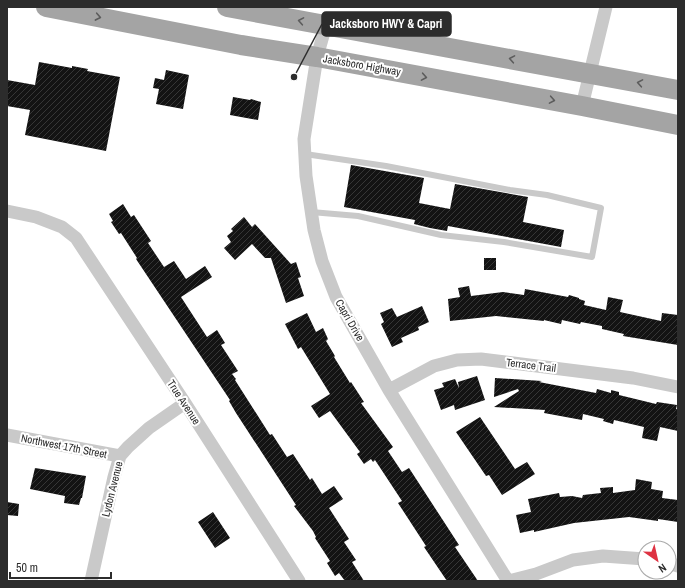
<svg xmlns="http://www.w3.org/2000/svg" width="685" height="588" viewBox="0 0 685 588" font-family="'Archivo Narrow',sans-serif">
  <style>
    .building { fill: url(#building-hatch) }
    .lines { fill: none; stroke-linecap: round; stroke-linejoin: round }
    .lane { stroke: #c9c9c9; stroke-width: 6 }
    .street { stroke: #c9c9c9; stroke-width: 13 }
    .primary { stroke: #a4a4a4; stroke-width: 20 }
    .oneway { stroke: #5c5c5c }
    .labels { text-anchor: middle; stroke-width: 4; stroke-linejoin: round; paint-order: stroke }
    .street-label { font-size: 11px; fill: #2c2c2c; stroke: #fff }
    .leader { fill: none; stroke: #2c2c2c; stroke-width: 1.5 }
    .callout-dot { fill: #2c2c2c; stroke: #fff; stroke-width: 1.5 }
    .callout { fill: #2c2c2c; stroke: #2c2c2c; stroke-width: 1.5 }
    .callout-label { font-size: 12px; text-anchor: middle; font-weight: bold; fill: #fff }
  </style>
  <defs>
    <pattern id="building-hatch" width="6" height="6" patternUnits="userSpaceOnUse"><rect width="6" height="6" fill="#131313"/><path d="M-1 1l2-2M0 6l6-6M5 7l2-2" fill="none" stroke="#363636"/></pattern>
  </defs>
  <rect width="100%" height="100%" fill="#fff"/>
  <path class="building" d="M39 62 72 68V66L88 69 87 71 120 77 106 151 25 135 30 110 7 106V80L35 85Z
    M166 70 189 75 183 109 156 104 159 89 153 88 155 78 164 80Z
    M233 97 250 100 251 99 261 102 258 120 230 115Z
    M351 165 424 178 419 203 450 209 455 184 528 197 523 222 564 230 561 247 448 226 447 231 430 228 414 224 415 220 344 207Z
    M123 204 131 217 134 215 151 241 148 243 164 267 174 261 186 279 205 266 212 277 181 297 207 337 217 330 225 343 221 345 238 371 232 374 236 379 235 380 270 435 272 434 287 457 293 454 310 480 312 478 322 494 334 486 343 499 329 508 349 539 344 542 356 560 352 562 364 581H345L339 573 335 576 327 563 330 561 315 538 316 537 313 531 294 506 296 505 236 413 229 401 230 400 136 259 137 258 121 233 119 234 111 222 113 221 109 214Z
    M244 217 252 227 255 224 291 264 296 262 301 277 298 278 304 296 286 303 271 258H265L252 244 235 260 224 248 231 242 227 236 233 231 231 229Z
    M484 258H496V270H484Z
    M469 286 471 296 503 292 524 295 525 289 568 297 569 295 579 298V299L585 301 584 305 606 310 608 297 623 300 620 312 661 321 662 313 678 315V345L623 336 624 334 602 329V326L581 322 580 324 562 320 561 324 544 320V321L496 316 450 321 448 299 460 297 458 288Z
    M422 306 429 322 418 327 419 330 401 338 403 342 392 347 381 324 384 322 380 313 392 308 397 317Z
    M307 313 316 332 323 328 328 339 326 341 335 356 334 357 350 383 351 382 364 402 361 403 393 447 388 451 402 472 409 468 459 545 455 547 478 581H447L424 547 426 546 398 503 402 501 375 460 373 462 371 459 364 464 357 454 360 452 330 411 319 418 311 406 330 394 301 347 298 349 285 324Z
    M477 376 485 400 455 410 454 405 441 410 434 390 444 387 442 383 455 379 459 388 458 382Z
    M495 378 542 381 539 382 596 393 597 389 611 393V390L619 392V395L656 404 657 402 677 405 676 409H678V431L660 427 657 441 642 438 644 427 614 420 613 424 603 421 604 419 583 414 582 420 544 413 545 410 494 407 519 391 518 389 494 397Z
    M480 417 515 469 527 462 535 474 502 495 489 475 486 476 456 432Z
    M35 468 86 476 82 498H81L79 505 64 503 65 496 30 489Z
    M636 479 652 482 651 489 663 491 662 498 678 500V522L658 519V521L629 517 574 523 534 532V530L520 533 516 515 531 512 528 499 559 493 560 497 572 496 582 498 583 495 601 493 600 488 613 487V493L635 490Z
    M7 502 19 504 18 516 7 515Z
    M213 512 230 538 215 548 198 522Z"/>
  <g class="lines">
    <path class="lane" d="M305 154 386 166 510 190 547 195 601 208 592 257 504 242 441 235 358 216 311 212"/>
    <path class="street" d="M326 25 317 57 304 139 306 176 314 230 322 261 336 297 389 390 508 581
      M582 106 606 7
      M7 211 36 217 62 227 76 238 185 403 299 581
      M389 390 434 366 457 360 481 359 633 378 678 387
      M7 435 120 456
      M669 563 678 566
      M91 581 114 477 120 456 128 447 149 428 185 403
      M509 581 536 574 573 560 603 556 645 559"/>
    <path class="primary" d="M46 7 241 45 317 57 582 106 678 125
      M227 7 678 90"/>
  </g>
  <defs><path id="oneway-chevron" d="M-2-3.5L2.5 0L-2 3.5" fill="none" stroke-width="1.6" stroke-linecap="round" stroke-linejoin="round"/></defs>
  <g class="oneway">
    <use href="#oneway-chevron" transform="translate(98 17) rotate(11)"/>
    <use href="#oneway-chevron" transform="translate(301 21) rotate(-170)"/>
    <use href="#oneway-chevron" transform="translate(512 59) rotate(-170)"/>
    <use href="#oneway-chevron" transform="translate(424 77) rotate(10)"/>
    <use href="#oneway-chevron" transform="translate(640 83) rotate(-170)"/>
    <use href="#oneway-chevron" transform="translate(552 100) rotate(10)"/>
  </g>
  <g class="labels">
    <g class="street-label">
      <text transform="translate(362 65) rotate(10)" y="4">Jacksboro Highway</text>
      <text transform="translate(350 320) rotate(60)" y="4">Capri Drive</text>
      <text transform="translate(531 365) rotate(7)" y="4">Terrace Trail</text>
      <text transform="translate(184 402) rotate(57)" y="4">True Avenue</text>
      <text transform="translate(64 446) rotate(11)" y="4">Northwest 17th Street</text>
      <text transform="translate(112 489) rotate(-76)" y="4">Lydon Avenue</text>
    </g>
  </g>
  <path class="leader" d="M294 77L322 24"/>
  <circle class="callout-dot" cx="294" cy="77" r="4"/>
  <rect class="callout" x="322" y="12" width="129" height="24" rx="4"/>
  <g class="callout-label">
    <text x="386" y="28">Jacksboro HWY &amp; Capri</text>
  </g>
  <rect width="685" height="588" fill="none" stroke="#2c2c2c" stroke-width="16"/>
  <g transform="translate(657 560) rotate(146)"><circle r="19" fill="#ffffff" stroke="#ababab"/>
  <path d="M0-3L7 15L0 10L-7 15Z" fill="#de3242"/>
  <text y="-6" font-size="11" font-weight="bold" text-anchor="middle" fill="#2c2c2c">N</text>
  </g>
  <path d="M10 572v6h101v-6" fill="none" stroke="#2c2c2c" stroke-width="2"/>
  <text x="16" y="572" font-size="12" fill="#2c2c2c" stroke="#ffffff" stroke-width="3" paint-order="stroke">50 m</text>
</svg>
